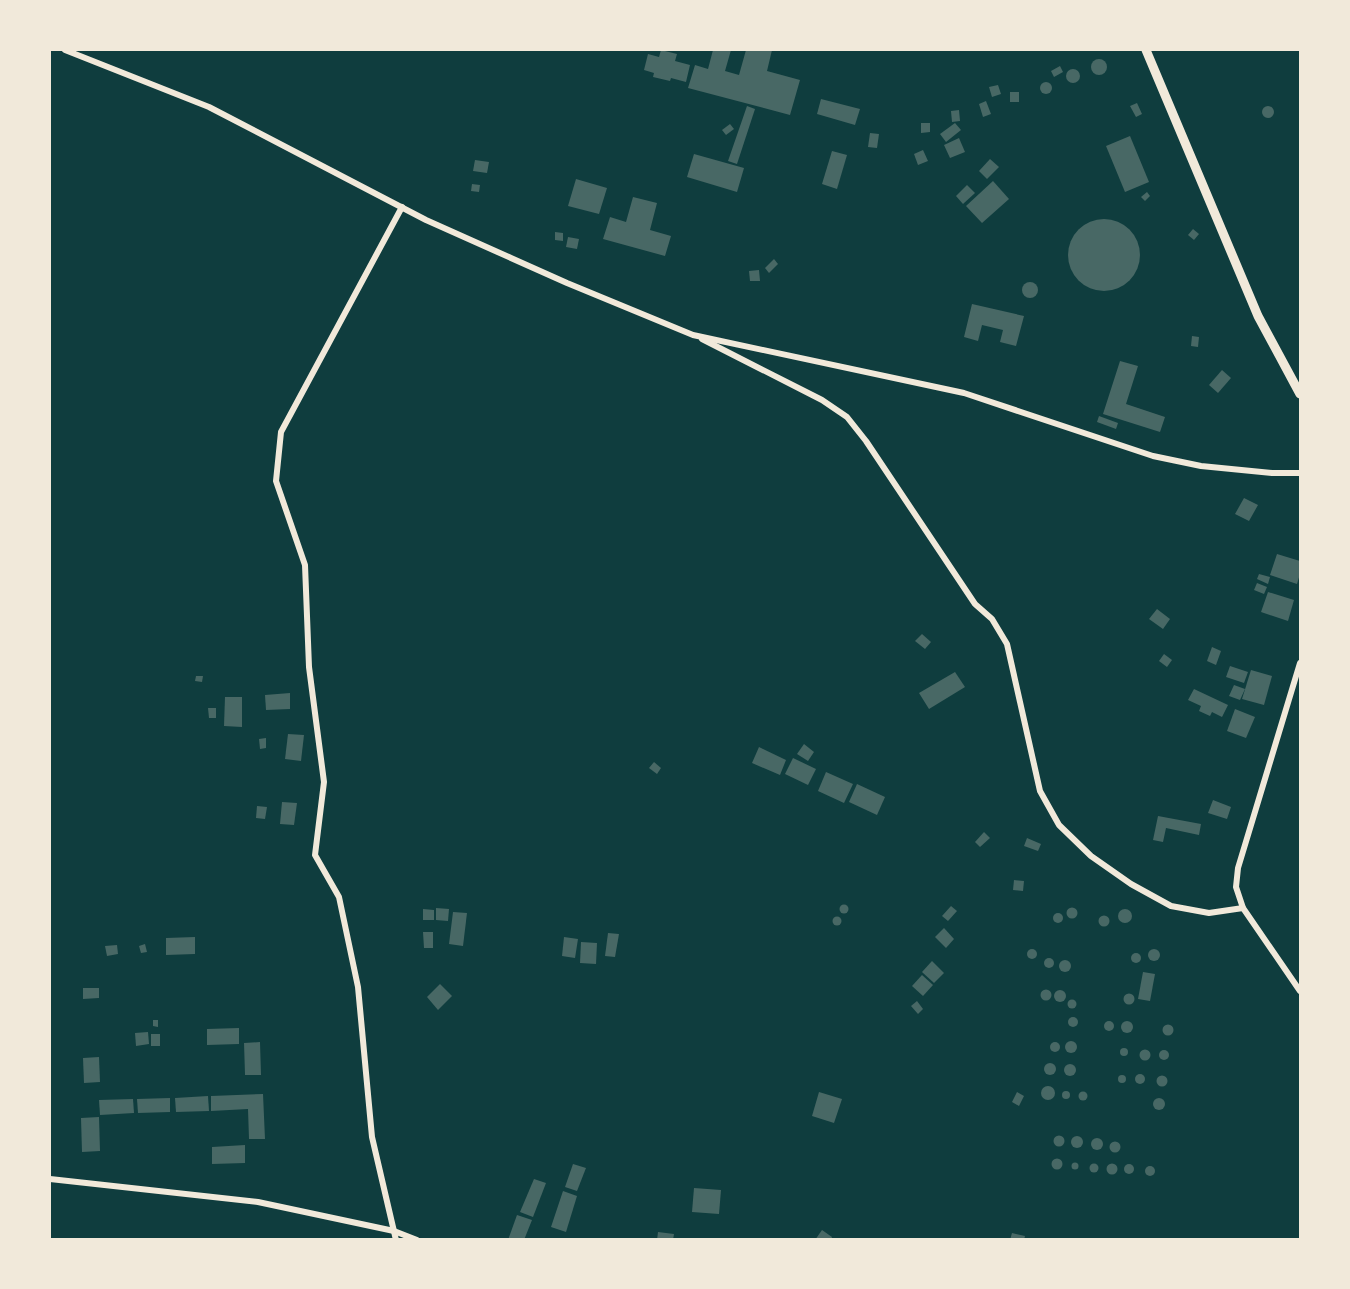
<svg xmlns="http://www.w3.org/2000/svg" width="1350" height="1289" viewBox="0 0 1350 1289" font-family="Ubuntu,sans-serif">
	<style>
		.building { fill: #486865 }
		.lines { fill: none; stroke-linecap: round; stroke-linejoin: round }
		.minor { stroke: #f1e9da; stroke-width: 6 }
		.tertiary { stroke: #f1e9da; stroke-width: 9 }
	</style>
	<rect width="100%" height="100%" fill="#0f3d3e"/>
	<g class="building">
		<path d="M661,50L677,54L675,61L690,65L686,82L671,78L670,81L653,77L654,73L644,70L648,54L659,57Z"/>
		<path d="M713,50H731L725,71L739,75L746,50H772L767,71L800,80L790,115L688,88L695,65L708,69Z"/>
		<circle cx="1099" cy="67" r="8"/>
		<path d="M1060,66L1063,72L1054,77L1051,71Z"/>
		<circle cx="1073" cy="76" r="7"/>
		<circle cx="1046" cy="88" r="6"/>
		<path d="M998,85L1001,94L992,97L989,87Z"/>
		<rect x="1010" y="92" width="9" height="10"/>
		<path d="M821,99L860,109L855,125L817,114Z"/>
		<path d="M986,101L991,114L983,117L979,104Z"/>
		<path d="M1137,103L1142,114L1136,117L1130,106Z"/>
		<path d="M747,106L755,109L737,164L728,161Z"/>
		<circle cx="1268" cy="112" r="6"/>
		<path d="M959,110L960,121L952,122L951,111Z"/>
		<path d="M921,123H930V132L921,133Z"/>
		<path d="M955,123L961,130L946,142L940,134Z"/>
		<path d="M730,124L734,129L726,135L722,130Z"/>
		<path d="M870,133L879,134L877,148L868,147Z"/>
		<path d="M1130,136L1149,182L1125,192L1106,146Z"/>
		<path d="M959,138L965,152L950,158L944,145Z"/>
		<path d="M923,150L928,161L918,165L914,154Z"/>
		<path d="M832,151L847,155L837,189L822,184Z"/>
		<path d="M694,154L744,168L737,192L687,177Z"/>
		<path d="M990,159L999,167L987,179L979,171Z"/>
		<path d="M475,160L489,162L487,173L473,171Z"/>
		<path d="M576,179L607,188L599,214L568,206Z"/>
		<path d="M993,181L1009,199L982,223L966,206Z"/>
		<path d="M472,184L480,185L479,192L471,191Z"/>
		<path d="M967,185L975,193L963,204L956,196Z"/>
		<path d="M1147,192L1150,196L1145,201L1141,197Z"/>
		<path d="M633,197L657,203L650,230L671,236L665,256L603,239L610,217L626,222Z"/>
		<circle cx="1104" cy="255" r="36"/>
		<path d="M1193,229L1199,234L1194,240L1188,235Z"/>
		<path d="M555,232L563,233V241L555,240Z"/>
		<path d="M568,237L579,239L577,249L566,247Z"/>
		<path d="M774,259L778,264L769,273L765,268Z"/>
		<path d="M759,270L760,281H750L749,271Z"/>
		<circle cx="1030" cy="290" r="8"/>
		<path d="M972,304L1024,316L1016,346L1000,342L1003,330L982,325L978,341L964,337Z"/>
		<path d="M1192,336L1199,337L1198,347L1191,346Z"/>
		<path d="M1120,361L1138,366L1126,404L1165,417L1160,432L1103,414Z"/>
		<path d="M1222,370L1231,378L1218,393L1209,385Z"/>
		<path d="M1099,416L1118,423L1116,429L1097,422Z"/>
		<path d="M1244,498L1258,505L1249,521L1235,514Z"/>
		<path d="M1277,554L1300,561V574L1297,584L1270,575Z"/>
		<path d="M1259,574L1270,577L1268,584L1257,579Z"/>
		<path d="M1257,583L1267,587L1264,594L1254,590Z"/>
		<path d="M1268,592L1294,600L1288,621L1261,612Z"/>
		<path d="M1157,609L1170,619L1163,629L1149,619Z"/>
		<path d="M922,634L931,642L925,649L915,641Z"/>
		<path d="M1212,647L1221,651L1216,665L1207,661Z"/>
		<path d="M1164,654L1172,660L1167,667L1159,661Z"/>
		<path d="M1230,666L1248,672L1244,683L1226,677Z"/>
		<path d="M1251,670L1272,676L1264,705L1242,699Z"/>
		<path d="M955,672L965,687L929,709L919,693Z"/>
		<path d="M196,676H203L202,682L195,681Z"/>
		<path d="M1234,685L1245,689L1240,700L1229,696Z"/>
		<path d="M1194,689L1228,705L1222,717L1212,712L1210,716L1199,711L1201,706L1188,700Z"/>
		<path d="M290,693V709L266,710L265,695Z"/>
		<path d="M225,697H242V727L224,726Z"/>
		<path d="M208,708H216V718H209Z"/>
		<path d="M1235,709L1255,717L1246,738L1227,731Z"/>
		<path d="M288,734L304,735L301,761L285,759Z"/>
		<path d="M266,738V748L260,749L259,739Z"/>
		<path d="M804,744L814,752L808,761L797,754Z"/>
		<path d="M759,747L786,760L780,775L752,763Z"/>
		<path d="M793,758L816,769L808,785L785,774Z"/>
		<path d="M654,762L661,768L657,774L649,768Z"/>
		<path d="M826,772L853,784L844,803L818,791Z"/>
		<path d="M857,784L885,797L877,815L849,802Z"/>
		<path d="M1213,800L1231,807L1227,819L1208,813Z"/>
		<path d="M282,802L297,803L294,825L280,824Z"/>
		<path d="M257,806L267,807L265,819L256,818Z"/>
		<path d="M1158,816L1201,824L1199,835L1166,828L1163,842L1153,840Z"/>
		<path d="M984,832L990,838L980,847L975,842Z"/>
		<path d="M1027,838L1041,844L1038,851L1024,846Z"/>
		<path d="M1014,880L1024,881L1023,891L1013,890Z"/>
		<circle cx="844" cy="909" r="4.5"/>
		<path d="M951,906L957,911L948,921L942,916Z"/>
		<circle cx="1072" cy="913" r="5.5"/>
		<path d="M436,908L449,909L448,921L436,920Z"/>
		<circle cx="1125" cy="916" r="7"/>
		<path d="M423,909L434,910V920H423Z"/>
		<path d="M453,912L467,913L463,946L449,944Z"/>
		<circle cx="1058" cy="918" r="5"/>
		<circle cx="1104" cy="921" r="5.5"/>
		<circle cx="837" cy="921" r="4.5"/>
		<path d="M944,928L954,939L946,948L935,937Z"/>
		<path d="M423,932H433V948H424Z"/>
		<path d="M608,933L619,934L615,957L605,956Z"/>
		<path d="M195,937V954L166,955V938Z"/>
		<path d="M564,937L578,939L575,958L562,956Z"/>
		<path d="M581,942L597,943L596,964L580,963Z"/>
		<path d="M145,944L147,952L141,953L139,946Z"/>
		<path d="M117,945L118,954L107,956L105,946Z"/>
		<circle cx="1032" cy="954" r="5"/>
		<circle cx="1154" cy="955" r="6"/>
		<circle cx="1136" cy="958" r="5"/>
		<circle cx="1049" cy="963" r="5"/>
		<circle cx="1065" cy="966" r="6"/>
		<path d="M932,961L944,973L934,983L922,972Z"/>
		<path d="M1143,972L1155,974L1150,1001L1138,999Z"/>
		<path d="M922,975L933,985L923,996L912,986Z"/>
		<path d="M440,984L452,996L438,1010L427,997Z"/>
		<path d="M83,988H99V998L83,999Z"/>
		<circle cx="1046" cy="995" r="5.5"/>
		<circle cx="1060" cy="996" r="6"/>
		<circle cx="1129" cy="999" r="5.5"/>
		<circle cx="1072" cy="1004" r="4.5"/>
		<path d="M917,1001L923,1009L918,1014L911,1006Z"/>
		<circle cx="1073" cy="1022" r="5"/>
		<path d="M153,1020H158V1027L153,1026Z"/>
		<circle cx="1109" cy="1026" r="5"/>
		<circle cx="1127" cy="1027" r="6"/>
		<circle cx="1168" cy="1030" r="5.5"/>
		<path d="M239,1028V1044L207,1045V1029Z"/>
		<path d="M148,1032L149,1044L136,1046L135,1033Z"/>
		<rect x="151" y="1034" width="9" height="12"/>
		<circle cx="1071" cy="1047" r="6"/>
		<circle cx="1055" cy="1047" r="5"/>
		<path d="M260,1042L261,1075H245L244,1043Z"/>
		<circle cx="1124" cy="1052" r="4"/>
		<circle cx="1145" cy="1055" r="5.5"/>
		<circle cx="1164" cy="1055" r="5"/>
		<path d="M99,1057L100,1082L84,1083L83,1058Z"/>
		<circle cx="1050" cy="1069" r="6"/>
		<circle cx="1070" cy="1070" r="6"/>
		<circle cx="1140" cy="1079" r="5"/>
		<circle cx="1122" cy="1079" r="4"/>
		<circle cx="1162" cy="1081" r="5.5"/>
		<circle cx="1048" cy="1093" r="7"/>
		<circle cx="1066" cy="1095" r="4"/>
		<circle cx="1083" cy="1096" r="4.5"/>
		<path d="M819,1092L842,1099L834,1123L812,1116Z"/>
		<path d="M1017,1092L1024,1096L1019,1106L1012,1102Z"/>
		<path d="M263,1094L265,1139H249L248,1109L211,1111V1096Z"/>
		<path d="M208,1096L209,1111L176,1112L175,1098Z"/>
		<circle cx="1159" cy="1104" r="6"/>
		<path d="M170,1098V1112L138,1113L137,1099Z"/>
		<path d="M133,1099L134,1113L100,1115L99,1100Z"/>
		<path d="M99,1117L100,1151L82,1152L81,1118Z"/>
		<circle cx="1059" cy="1141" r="5.5"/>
		<circle cx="1077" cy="1142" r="6"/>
		<circle cx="1097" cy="1144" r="6"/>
		<circle cx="1115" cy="1147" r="5.5"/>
		<path d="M245,1145V1163L212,1164V1147Z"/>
		<circle cx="1057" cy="1164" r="5.5"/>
		<circle cx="1075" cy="1166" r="3.5"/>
		<circle cx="1094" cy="1168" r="4.5"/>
		<circle cx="1112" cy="1169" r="5.5"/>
		<path d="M573,1164L586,1168L577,1191L565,1187Z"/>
		<circle cx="1129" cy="1169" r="5"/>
		<circle cx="1150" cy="1171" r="5"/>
		<path d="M534,1179L546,1183L533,1217L520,1212Z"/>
		<path d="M694,1188L721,1190L719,1214L692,1212Z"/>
		<path d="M563,1191L577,1196L566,1232L551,1227Z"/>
		<path d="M517,1215L532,1220L524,1240H508Z"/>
		<path d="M822,1230L832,1237L831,1240H815Z"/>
		<path d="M658,1232L674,1234L673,1240H657Z"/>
		<path d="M1012,1233L1025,1236L1024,1240H1010Z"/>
	</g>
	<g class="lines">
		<g class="minor">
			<path d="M65,50L209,107L426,220L567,283L693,335L964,393L1153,456L1201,466L1272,473H1300"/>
			<path d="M702,339L822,400L847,417L866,441L975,604L992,619L1007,644L1040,791L1059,825L1091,856L1131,884L1171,906L1209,913L1243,908"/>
			<path d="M1300,663L1238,868L1236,887L1243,908L1300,991"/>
			<path d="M50,1179L258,1202L394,1231L417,1240"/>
			<path d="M396,1240L372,1137L358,987L339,897L315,855L324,782L309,667L305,565L276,481L281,432L402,207"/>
		</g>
		<path class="tertiary" d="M1146,50L1258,316L1300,394"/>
	</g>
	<rect width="1350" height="1289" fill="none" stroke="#f1e9da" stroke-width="102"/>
</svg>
